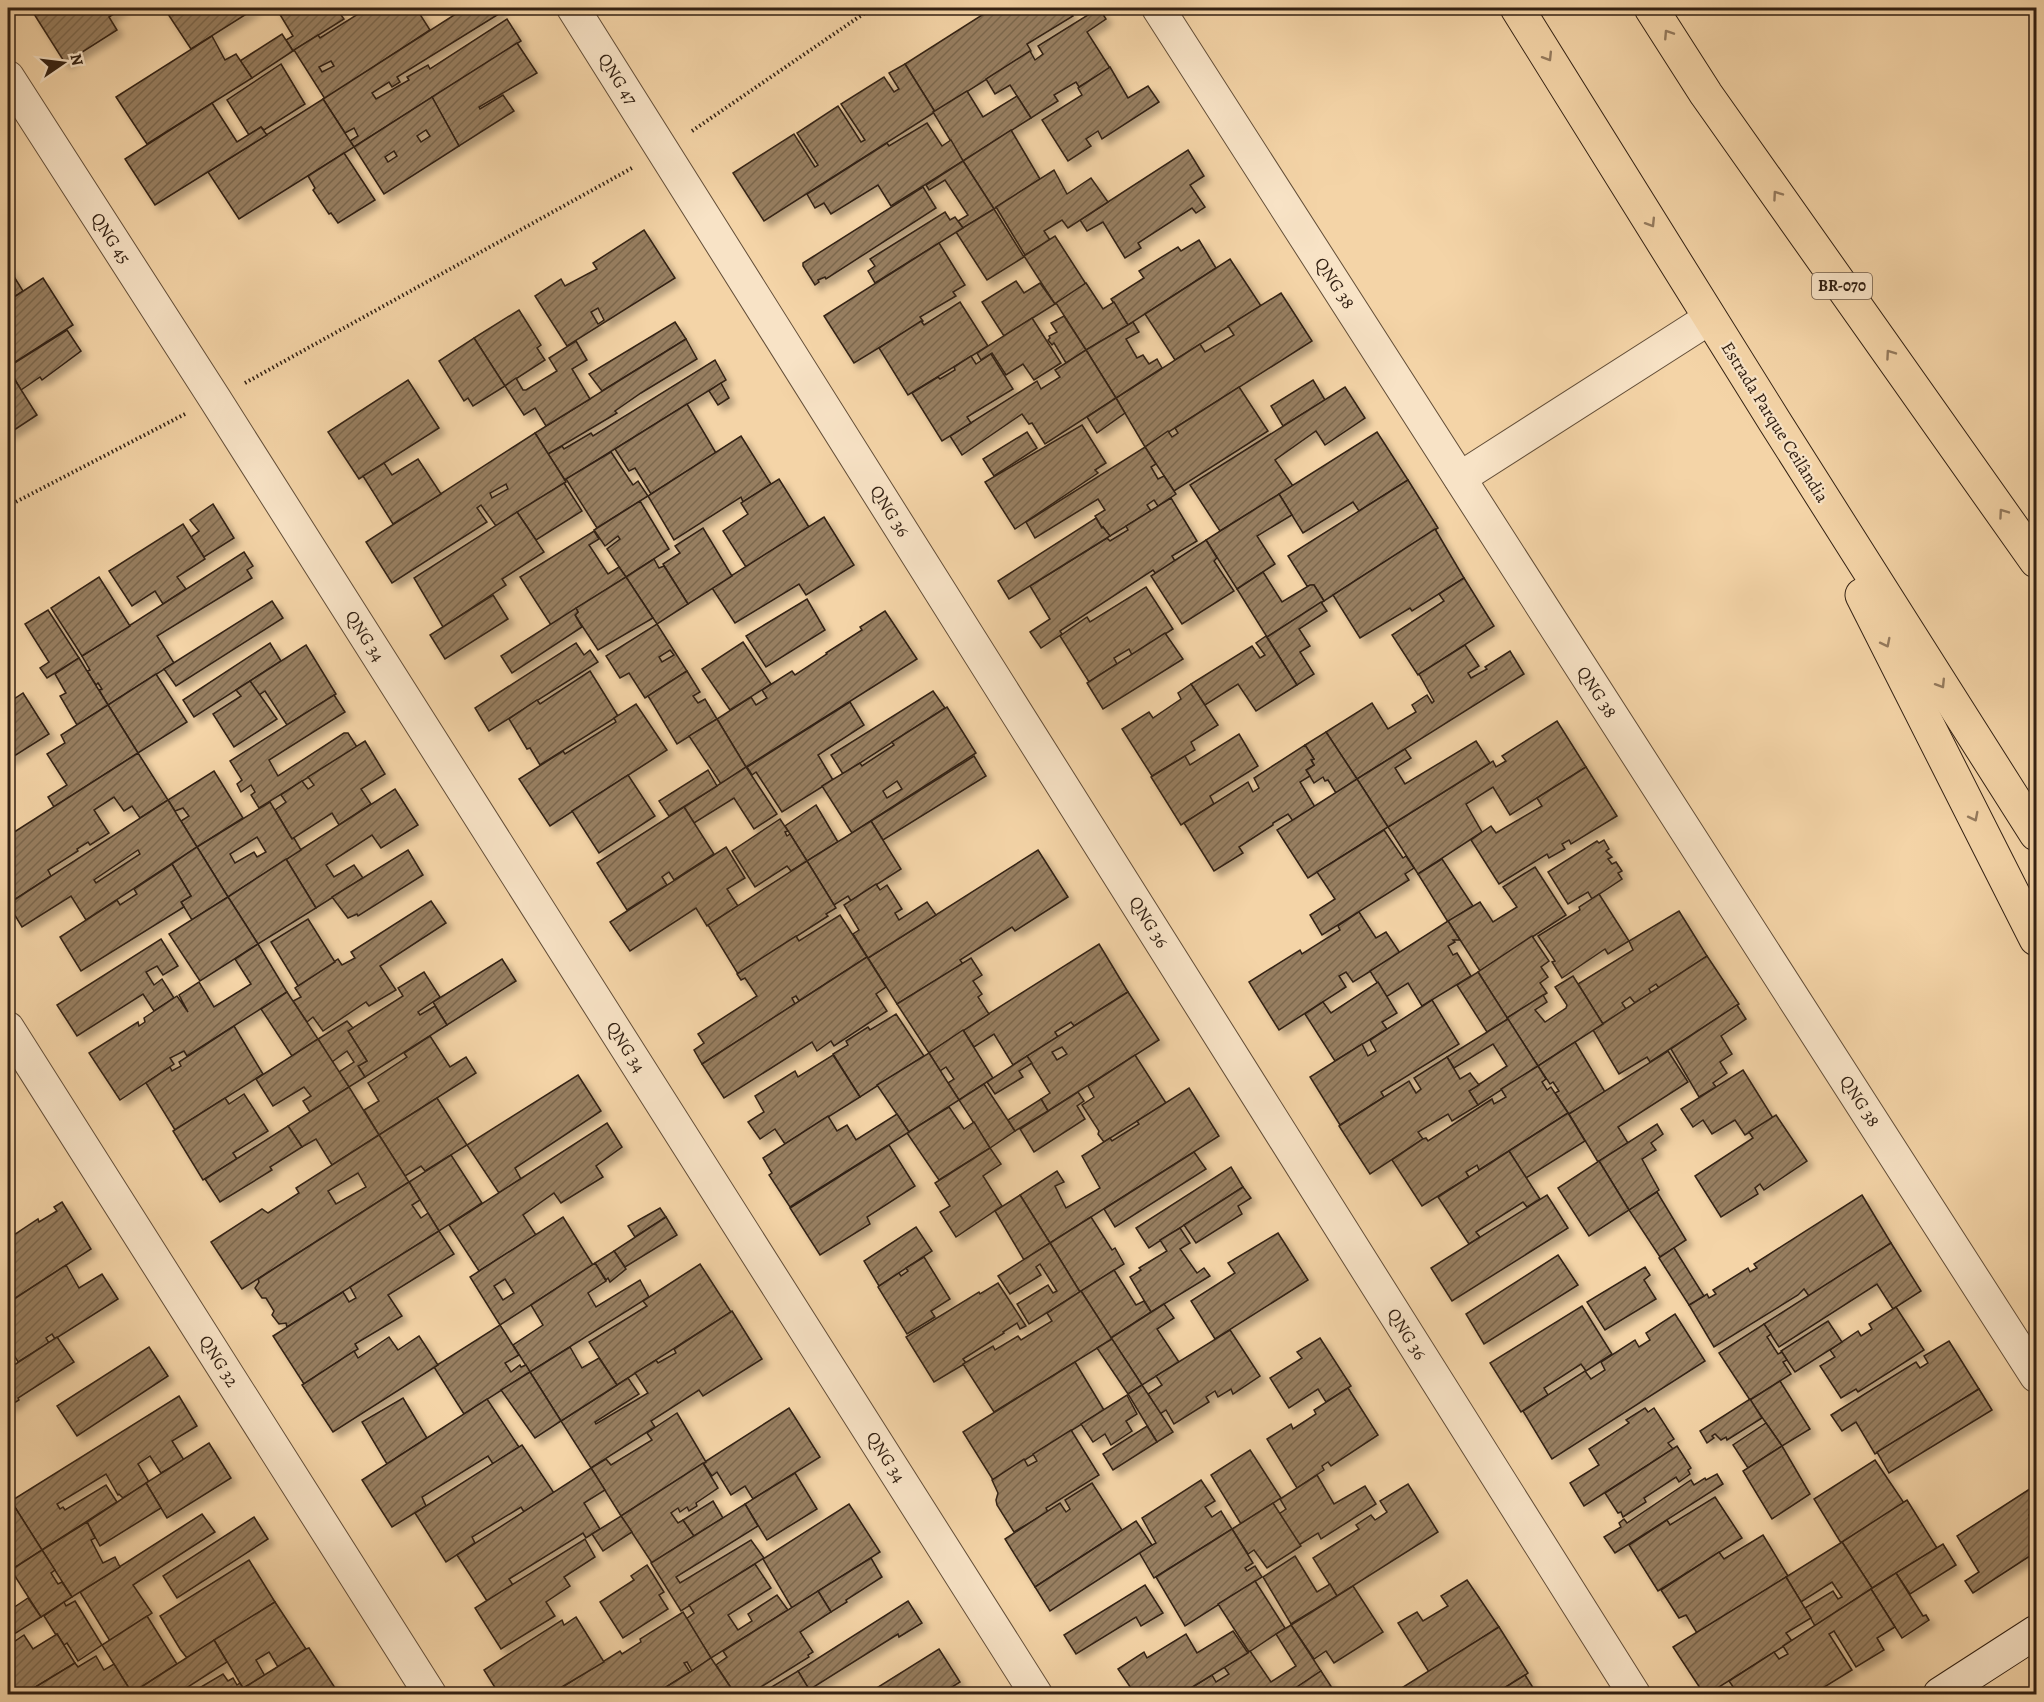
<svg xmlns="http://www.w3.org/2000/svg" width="2044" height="1702" viewBox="0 0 2044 1702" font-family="Alegreya,serif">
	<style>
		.building { fill: url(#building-hatch); stroke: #332113; stroke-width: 1.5; fill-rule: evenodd; filter: url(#shadow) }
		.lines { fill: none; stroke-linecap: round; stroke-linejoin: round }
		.minor-casing { stroke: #634e38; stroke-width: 34 }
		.secondary-casing { stroke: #332113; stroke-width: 35 }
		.motorway-casing { stroke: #332113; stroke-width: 35 }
		.path { stroke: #332113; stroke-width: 4; stroke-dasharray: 1.5 3; stroke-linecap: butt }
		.minor { stroke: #f8e3c6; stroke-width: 32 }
		.secondary { stroke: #f8e3c6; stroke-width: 33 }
		.motorway { stroke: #f4d4a7; stroke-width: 33 }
		.oneway { stroke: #947a5d }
		.labels { text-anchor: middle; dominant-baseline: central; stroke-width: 4.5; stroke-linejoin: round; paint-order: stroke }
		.shield { fill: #f8e3c6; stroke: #6e5b49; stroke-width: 1.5 }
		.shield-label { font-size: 16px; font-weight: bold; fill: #332113 }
		.street-label { font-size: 18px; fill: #332113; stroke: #f8e3c6 }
	</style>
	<defs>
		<pattern id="building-hatch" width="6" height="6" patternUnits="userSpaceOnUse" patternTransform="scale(1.5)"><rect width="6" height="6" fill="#977e60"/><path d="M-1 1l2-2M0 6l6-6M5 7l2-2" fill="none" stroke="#7c674e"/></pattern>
		<filter id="shadow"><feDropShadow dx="5.5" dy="5.5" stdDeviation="3" flood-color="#0004"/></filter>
	</defs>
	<rect width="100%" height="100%" fill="#f4d4a7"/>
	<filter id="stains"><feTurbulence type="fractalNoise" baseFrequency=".00333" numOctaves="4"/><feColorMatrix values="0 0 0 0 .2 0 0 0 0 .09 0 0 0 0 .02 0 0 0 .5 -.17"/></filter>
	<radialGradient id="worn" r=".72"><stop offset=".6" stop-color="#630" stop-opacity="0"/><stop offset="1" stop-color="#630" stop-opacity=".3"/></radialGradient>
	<g class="building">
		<path d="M45,8H123L109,17L117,30L65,63L34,14Z"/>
		<path d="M164,8H256L191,49Z"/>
		<path d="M276,8H336L344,19L293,51L286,40L293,36Z"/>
		<path d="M362,8H416L430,30L325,99L294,50L318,35L320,38L363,11ZM331,61L334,66L322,72L319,67Z"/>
		<path d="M465,8H499L502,12L397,77L400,82L392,87L389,82L372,93L376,99L409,80L407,77L428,65L430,69L507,19L521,41L354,147L350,141L358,136L354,128L345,133L323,99Z"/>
		<path d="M993,8H1068L1073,16L1027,44L1031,51L935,112L905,64Z"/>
		<path d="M1099,8L1106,19L1087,32L1110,68L1079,87L1076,82L1054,95L1058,101L1031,118L1010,85L995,94L986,79L1030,51L1035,60L1043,54L1038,46Z"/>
		<path d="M282,34L293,51L252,78L240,61Z"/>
		<path d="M212,36L225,60L236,54L252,78L147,144L116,97Z"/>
		<path d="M517,43L537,73L479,107L480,109L503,95L514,111L459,146L432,97Z"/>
		<path d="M281,64L305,104L264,130L261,127L249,135L227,100Z"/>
		<path d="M905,64L935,112L764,221L733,173L794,134L815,167L818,165L797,133L838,106L861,142L865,140L841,104L884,77L894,92L899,89L889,73Z"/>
		<path d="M1110,67L1128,98L1148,86L1159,102L1102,139L1098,131L1086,139L1091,146L1068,161L1042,120L1082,95L1078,88Z"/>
		<path d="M967,91L983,117L1017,96L1031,118L963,161L933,112Z"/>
		<path d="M432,97L459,146L384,194L354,147ZM426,130L430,136L421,142L417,136ZM394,151L397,156L388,162L385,157Z"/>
		<path d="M323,99L354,147L239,219L208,172Z"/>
		<path d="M212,103L237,142L261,127L267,135L155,205L125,159Z"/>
		<path d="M927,123L942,146L951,140L963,161L891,206L878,185L831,214L824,203L815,208L807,194L887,143L889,146Z"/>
		<path d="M1011,130L1040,179L994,209L963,161Z"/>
		<path d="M1188,150L1204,176L1190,185L1205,207L1196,213L1192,208L1138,243L1141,248L1125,258L1103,222L1087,231L1080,220Z"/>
		<path d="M344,153L375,200L338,223L331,213L329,214L313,190L315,188L308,176Z"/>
		<path d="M963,161L994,209L963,228L958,221L968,215L945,180L929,190L926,185Z"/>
		<path d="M1054,170L1067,194L1091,178L1108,202L1068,228L1062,220L1044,231L1050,240L1025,255L996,207Z"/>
		<path d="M923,187L936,208L826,279L825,277L818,280L819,282L815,285L803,266V263Z"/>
		<path d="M994,209L1024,257L987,280L956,232Z"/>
		<path d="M945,212L950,220L955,217L963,228L875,283L868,271L875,266L870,259Z"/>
		<path d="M644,230L675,278L567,346L535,296L561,279L565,286L597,269L593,263ZM598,308L604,320L598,324L591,312Z"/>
		<path d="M1055,236L1086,284L1055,304L1024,256Z"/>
		<path d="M1199,240L1216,268L1128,325L1111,299L1144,278L1139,271L1178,247L1181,251Z"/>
		<path d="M939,243L965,285L953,292L956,296L920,317L923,321L854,363L824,316Z"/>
		<path d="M1230,259L1261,306L1175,360L1145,314Z"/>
		<path d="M8,267L23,291L8,301Z"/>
		<path d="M43,278L73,325L9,366L8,301Z"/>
		<path d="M1016,281L1024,293L1040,283L1055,304L1004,336L982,302Z"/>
		<path d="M1086,283L1103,309L1114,302L1128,325L1086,350L1056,303Z"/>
		<path d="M1281,293L1312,341L1145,447L1116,398L1200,344L1205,352L1234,335L1228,326Z"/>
		<path d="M960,302L988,346L908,395L879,348L921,321L924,325Z"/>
		<path d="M519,310L541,345L537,348L545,360L505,386L474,338Z"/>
		<path d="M1064,316L1086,350L1066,363L1054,343L1052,345L1048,340L1050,338L1049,336L1057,332L1051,323Z"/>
		<path d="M1032,318L1061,363L1034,380L1023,364L1006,375L992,353L981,360L977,353Z"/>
		<path d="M675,322L686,339L602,391L589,374Z"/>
		<path d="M1133,322L1139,332L1126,339L1137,358L1143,355L1149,364L1157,359L1162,368L1116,398L1086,350Z"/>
		<path d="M67,330L81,351L42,380L40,377L21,390L8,367Z"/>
		<path d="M474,338L505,386L473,406L468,398L464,401L439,361Z"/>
		<path d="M686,339L697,359L641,393L615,411L617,413L548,454L535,433Z"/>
		<path d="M576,341L587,360L572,369L590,399L546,426L535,408L524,415L505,386L516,378L523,390H526L557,371L549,358Z"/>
		<path d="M1086,350L1116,398L1045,444L1032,423L1029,424L1022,414L962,455L950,436L1037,381L1041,389L1060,377L1055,370Z"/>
		<path d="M991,354L1013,389L967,417L971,423L942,441L912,393L938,377L940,379L955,370L954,367L971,356L976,364Z"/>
		<path d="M715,360L726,380L565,480L548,454L562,446L564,449L591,433L593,436Z"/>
		<path d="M8,369L37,415L8,434Z"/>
		<path d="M408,380L439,428L359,479L328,432Z"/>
		<path d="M1313,380L1325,400L1283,426L1271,406Z"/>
		<path d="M721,383L729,398L718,405L709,391Z"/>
		<path d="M1239,387L1268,431L1174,491L1145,447L1168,431L1172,437L1178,433L1175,428Z"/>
		<path d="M1345,387L1365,418L1325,445L1316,431L1275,460L1293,486L1220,531L1190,485Z"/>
		<path d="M1116,398L1125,413L1097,433L1087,417Z"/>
		<path d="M687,404L716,453L651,494L635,468L629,471L615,449Z"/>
		<path d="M1082,425L1106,463L1095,470L1098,473L1015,529L985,482Z"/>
		<path d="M1027,432L1037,448L994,476L983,459Z"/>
		<path d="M1377,432L1408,480L1359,511L1353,502L1303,533L1279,494Z"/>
		<path d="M535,433L566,482L496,526L481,505L477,508L487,522L392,583L366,542ZM506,484L508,489L492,498L490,493Z"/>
		<path d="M741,436L771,484L743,502L741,497L674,540L648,496Z"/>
		<path d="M1145,447L1156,464L1151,467L1158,479L1164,476L1176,494L1158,506L1154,500L1147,505L1151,511L1110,536L1103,527L1102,528L1095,516L1105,510L1098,499L1035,538L1026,522Z"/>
		<path d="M611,452L633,485L638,481L648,496L597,528L566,479Z"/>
		<path d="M418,459L441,494L393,524L363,476L384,463L392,475Z"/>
		<path d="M779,479L809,527L746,567L723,531L748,514L741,503Z"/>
		<path d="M1408,480L1438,528L1324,601L1314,585L1307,586L1288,556Z"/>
		<path d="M564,483L582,511L536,540L517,512Z"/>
		<path d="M1279,494L1292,515L1257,536L1275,564L1237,589L1206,540Z"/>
		<path d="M1171,498L1197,541L1172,556L1175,561L1156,574L1153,570L1060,631L1062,634L1041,648L1030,632L1050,619L1030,586L1107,538L1110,541L1128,530L1126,526Z"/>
		<path d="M640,501L669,549L626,577L607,549L620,539L618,536L605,546L594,530Z"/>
		<path d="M213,504L234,538L204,557L191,537L199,531L190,520Z"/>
		<path d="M517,512L544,552L502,579L506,585L443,627L414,578Z"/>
		<path d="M824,517L854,565L806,595L799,584L735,623L712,588Z"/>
		<path d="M1096,518L1102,528L1103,527L1110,536L1009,599L998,581Z"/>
		<path d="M183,524L205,559L177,577L186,589L163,604L155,591L132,606L109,571Z"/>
		<path d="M703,528L732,576L688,604L663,564L680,553L675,546Z"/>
		<path d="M1435,529L1464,578L1412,611L1410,608L1360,638L1333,595Z"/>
		<path d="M594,531L599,539L589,545L608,574L619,567L626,577L551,625L520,577Z"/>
		<path d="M1206,540L1217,558L1214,561L1234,591L1182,624L1151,576Z"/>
		<path d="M244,552L253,566L247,570L252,578L157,636L174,663L108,705L99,690L102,689L98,683L96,685L87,671L90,670L82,656Z"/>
		<path d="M654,559L659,568L664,566L688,604L657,624L626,577Z"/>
		<path d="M1263,572L1282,602L1310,585H1314L1324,601L1267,637L1237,589Z"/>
		<path d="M99,577L130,626L82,656L51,608Z"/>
		<path d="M626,577L653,618L598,650L575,615L578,612L576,608Z"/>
		<path d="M1464,578L1494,626L1418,675L1392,635L1444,601L1439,594Z"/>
		<path d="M1146,587L1173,629L1132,655L1129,649L1114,658L1117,664L1089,682L1060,636L1087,617L1090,622Z"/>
		<path d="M493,595L508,619L445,659L430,635Z"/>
		<path d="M807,599L825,630L766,667L746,636Z"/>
		<path d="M272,601L283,618L176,686L164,669Z"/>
		<path d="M1321,602L1327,611L1299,629L1310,646L1300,652L1314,674L1297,685L1267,637Z"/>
		<path d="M576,608L578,612L575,615L582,627L512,673L501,656Z"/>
		<path d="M48,610L79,658L47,678L40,668L49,662L25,624Z"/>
		<path d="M885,611L917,659L746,767L717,719L751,697L756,705L767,698L762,690L792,671L795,675L827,654L826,653L862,630L860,627Z"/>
		<path d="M657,624L687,671L645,698L629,673L620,678L606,656ZM670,650L674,655L662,662L659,657Z"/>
		<path d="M1165,633L1183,659L1103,709L1087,683Z"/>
		<path d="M1266,636L1297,685L1256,711L1238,684L1205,705L1191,684L1252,646L1260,658L1265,655L1256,643Z"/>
		<path d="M743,642L771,684L730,710L702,669Z"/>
		<path d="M270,643L281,661L194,717L183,700Z"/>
		<path d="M576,643L584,655L590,650L598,662L489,731L475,708Z"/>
		<path d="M306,645L336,694L287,725L265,691L259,695L250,681Z"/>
		<path d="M1465,645L1479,666L1468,673L1471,678L1487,669L1485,667L1510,651L1524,674L1357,779L1326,732L1372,703L1388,729L1416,712L1412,705L1427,695L1432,703L1434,701L1419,674Z"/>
		<path d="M79,658L108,705L77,725L60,696L66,693L55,674Z"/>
		<path d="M590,671L618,716L540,765L530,748L527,749L509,719L537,700L540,704Z"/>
		<path d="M687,671L700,692L693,696L698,703L705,699L717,719L677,744L648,696Z"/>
		<path d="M156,674L187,722L138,753L108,705Z"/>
		<path d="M250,681L277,719L234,747L213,714L241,696L236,690Z"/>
		<path d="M1191,684L1218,725L1191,742L1195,750L1152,776L1122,729L1149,712L1153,718L1181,699L1178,693Z"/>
		<path d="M933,691L945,708L843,774L831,755Z"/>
		<path d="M23,693L49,734L8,760V703Z"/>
		<path d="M334,695L345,712L269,760L278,776L344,733H348L357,747L259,808L251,795L255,792L251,785L241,792L237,784L242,780L230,761Z"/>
		<path d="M850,702L864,725L818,755L833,780L782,812L756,772L752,775L747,767Z"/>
		<path d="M636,704L667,750L550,826L519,779L563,751L565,754L616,722L614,718Z"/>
		<path d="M108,705L138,753L54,807L48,797L67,785L47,754L65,743L61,735Z"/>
		<path d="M947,707L976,753L852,833L822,786L860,763L862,766L894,745L892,742ZM897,781L902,789L887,798L883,791Z"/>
		<path d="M717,719L746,767L721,784L689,736Z"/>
		<path d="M1557,721L1586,767L1510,815L1493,787L1466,804L1482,832L1418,874L1388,827L1493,761L1496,767L1506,761L1502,756Z"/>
		<path d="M1326,732L1357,779L1336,793L1328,780L1325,781L1323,777L1314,783L1306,770L1314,765L1311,760L1314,759L1305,745Z"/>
		<path d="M1239,734L1258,766L1210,796L1214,804L1181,825L1151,777L1185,756L1190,765Z"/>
		<path d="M365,741L385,774L361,789L371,804L339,825L332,813L292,839L275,810L286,802L281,795L302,781L308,789L314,785L308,777Z"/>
		<path d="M1476,741L1490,763L1388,827L1357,779L1405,749L1411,758L1395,768L1405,784Z"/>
		<path d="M1305,745L1314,759L1311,760L1314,765L1306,770L1310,776L1300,782L1315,807L1293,821L1288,814L1273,823V825L1239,847L1243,853L1214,871L1184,823L1248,782L1253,792L1259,788L1254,778Z"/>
		<path d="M138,753L168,800L140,818L132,806L124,811L114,797L94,810L109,833L90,845L88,842L77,849L78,851L48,870L51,876L8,904V836Z"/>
		<path d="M974,756L986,776L883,840L871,821Z"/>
		<path d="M746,767L777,814L754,829L734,798L694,823L684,807Z"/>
		<path d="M1586,767L1617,816L1571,844L1569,840L1562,844L1565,849L1549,858L1547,854L1499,884L1471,840L1491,826L1496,833L1542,806L1537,798Z"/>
		<path d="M708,770L717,786L669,816L659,801Z"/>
		<path d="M214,771L243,818L197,847L181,821L189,816L183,808L175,811L168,800Z"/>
		<path d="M628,775L655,816L599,853L572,811Z"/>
		<path d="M1357,779L1388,827L1308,878L1277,830Z"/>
		<path d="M395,789L418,825L381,848L372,835L326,865L334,877L354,865L363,878L316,908L286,859Z"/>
		<path d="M168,800L197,847L86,920L71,896L22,927L8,904ZM138,850L140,854L96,883L94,880Z"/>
		<path d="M270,802L292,839L294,838L301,850L228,897L197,847ZM257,837L266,852L257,857L254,852L235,863L230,854Z"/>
		<path d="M816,805L838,842L807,861L785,826Z"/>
		<path d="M684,807L714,854L674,880L669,872L662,877L667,885L627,910L597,863Z"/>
		<path d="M780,819L788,831L785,832L787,836L790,834L807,861L791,871L787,866L755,887L732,851Z"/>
		<path d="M871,821L901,869L851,901L848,896L834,905L807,861Z"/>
		<path d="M1384,830L1403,858L1406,856L1414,868L1405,874L1409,880L1322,935L1310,915L1335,899L1317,872Z"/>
		<path d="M1604,840L1609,849L1606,851L1612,857L1608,859L1612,864L1616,862L1622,871L1618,873L1622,879L1592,899L1588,892L1568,904L1548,872L1597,841L1599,843Z"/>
		<path d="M197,847L228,897L192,920L181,902L191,896L172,864Z"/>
		<path d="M726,847L745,878L727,889L738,906L707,926L696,908L630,951L610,922Z"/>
		<path d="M408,850L423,875L358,916L357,914L348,918L332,897Z"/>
		<path d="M1038,850L1068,897L1015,931L1012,927L960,960L963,964L897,1004L868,958Z"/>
		<path d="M286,859L316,908L258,944L228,897Z"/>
		<path d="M1442,859L1473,906L1448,922L1418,874Z"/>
		<path d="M807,861L836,908L826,914L828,916L738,974L708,925Z"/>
		<path d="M172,864L191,896L181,902L184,907L81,971L60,937L117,900L120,905L137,894L134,889Z"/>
		<path d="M1535,867L1566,915L1480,971L1448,921L1480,902L1493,922L1517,907L1503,887Z"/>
		<path d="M876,884L880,890L887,885L902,909L895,913L899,920L927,902L936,915L868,958L853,934L859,930L844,905Z"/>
		<path d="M1599,894L1629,941L1608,954L1605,949L1562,978L1552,962L1555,961L1538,936L1580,910L1579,907Z"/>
		<path d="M228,897L258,944L200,981L169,934Z"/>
		<path d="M431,901L446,923L380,966L396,990L369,1006L366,1002L323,1031L313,1017L307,1022L293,1001L301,997L295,988L338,959L342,965L355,958L351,952Z"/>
		<path d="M1679,911L1707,956L1659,988L1656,984L1649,989L1651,993L1635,1003L1630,997L1622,1003L1626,1009L1603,1024L1578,984L1633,950L1629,941Z"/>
		<path d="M1359,912L1376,938L1386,932L1400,953L1353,982L1346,972L1339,976L1346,987L1279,1030L1249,982L1300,950L1302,954L1340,930L1338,926Z"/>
		<path d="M840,915L867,957L799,1001L796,996L792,998L795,1004L702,1064L694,1050L704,1043L698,1034L757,996L745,978L741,980L737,974L796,936L799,941Z"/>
		<path d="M308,919L335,962L298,986L271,942Z"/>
		<path d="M1448,921L1460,940H1453L1455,942L1448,946L1453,955L1457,953L1471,976L1422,1006L1408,983L1386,997L1370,971Z"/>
		<path d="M1532,936L1549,961L1541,967L1548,977L1540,983L1547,993L1507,1018L1478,972Z"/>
		<path d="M161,939L178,966L163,975L157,966L146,972L154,985L162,979L174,998L154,1011L143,994L77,1036L57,1005Z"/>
		<path d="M258,944L287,992L187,1056L184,1051L170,1058L174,1064L120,1100L89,1053L138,1022L139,1026L145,1022L144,1018L177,996L188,1012L179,995L199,982L214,1007L251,984L235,959Z"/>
		<path d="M1099,944L1128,992L1126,993L1074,1026L1071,1022L1055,1032L1058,1037L1013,1065L994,1034L974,1047L963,1030Z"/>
		<path d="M1707,956L1739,1004L1650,1062L1647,1057L1619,1074L1593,1030Z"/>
		<path d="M867,957L886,987L876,994L887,1011L834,1046L831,1041L817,1051L812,1042L724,1098L702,1064Z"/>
		<path d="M971,958L982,975L973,981L982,994L978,997L989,1014L929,1053L897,1004Z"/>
		<path d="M502,959L516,981L447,1025L433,1002Z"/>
		<path d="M424,972L440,997L418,1012L420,1015L435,1006L447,1025L365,1077L358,1066L367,1061L348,1031L403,996L398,988Z"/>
		<path d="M1478,972L1508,1019L1487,1032L1457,985Z"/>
		<path d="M1573,976L1603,1024L1538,1066L1507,1018L1543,995L1547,1002L1535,1010L1545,1022L1566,1008L1567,1005L1555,987Z"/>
		<path d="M1378,982L1397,1013L1382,1022L1387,1029L1335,1061L1305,1014L1323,1002L1331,1013Z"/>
		<path d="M287,992L318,1039L292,1056L261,1009Z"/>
		<path d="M1128,992L1159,1040L1048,1111L1041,1099L1050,1093L1027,1056ZM1062,1047L1067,1054L1057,1060L1052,1052Z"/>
		<path d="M1432,1000L1459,1044L1381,1092L1384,1097L1340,1125L1310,1077L1362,1044L1368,1056L1376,1051L1370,1040Z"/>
		<path d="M1737,1005L1746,1019L1721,1036L1732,1054L1720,1062L1727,1073L1713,1083L1716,1087L1699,1097L1671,1049Z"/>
		<path d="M896,1014L924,1056L860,1097L833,1054L848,1045L846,1041L868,1027L870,1030Z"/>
		<path d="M1508,1019L1538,1066L1478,1105L1469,1091L1507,1066L1493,1044L1454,1068L1447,1057Z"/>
		<path d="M347,1021L353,1028L348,1031L367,1061L358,1066L365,1077L349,1087L339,1072L354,1062L347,1051L332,1062L318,1039Z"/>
		<path d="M234,1026L263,1074L175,1130L146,1083L170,1067L172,1071L181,1066L179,1062Z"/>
		<path d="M963,1030L993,1078L959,1100L948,1083L954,1079L946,1067L940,1071L929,1053Z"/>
		<path d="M430,1036L450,1067L466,1057L476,1073L379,1135L364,1110L379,1101L368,1083L407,1057L404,1053Z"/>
		<path d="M318,1039L349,1087L310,1112L303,1101L311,1096L304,1087L273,1106L256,1079Z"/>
		<path d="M1575,1042L1605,1092L1569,1114L1555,1093L1559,1091L1553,1082L1550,1084L1538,1066Z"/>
		<path d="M1668,1051L1688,1082L1618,1127L1628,1143L1598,1162L1569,1114Z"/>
		<path d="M929,1053L959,1100L909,1132L877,1085Z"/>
		<path d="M833,1055L860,1097L785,1144L775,1129L760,1139L748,1122L764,1112L755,1096L795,1071L798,1077Z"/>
		<path d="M1135,1055L1166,1103L1104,1142L1098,1134L1099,1131L1082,1105L1094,1097L1088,1086Z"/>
		<path d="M1027,1056L1032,1063L1019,1071L1023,1077L995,1094L987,1082Z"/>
		<path d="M1447,1057L1460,1079L1470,1073L1479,1085L1469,1091L1478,1105L1452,1121L1448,1114L1418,1132L1423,1139L1370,1174L1339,1126L1409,1081L1416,1093L1421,1089L1414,1078Z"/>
		<path d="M1538,1066L1546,1079L1542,1082L1547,1090L1551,1087L1568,1113L1479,1170L1477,1165L1466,1172L1469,1177L1422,1206L1392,1160L1423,1139L1426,1138L1428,1141L1492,1099L1494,1104L1506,1097L1501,1089Z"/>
		<path d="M1743,1070L1773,1118L1745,1135L1735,1120L1712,1134L1703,1120L1693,1127L1681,1109Z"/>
		<path d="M578,1075L601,1111L515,1168L521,1179L499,1193L467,1145Z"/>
		<path d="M984,1084L1015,1131L990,1148L959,1100Z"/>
		<path d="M349,1087L379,1135L332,1165L316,1139L302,1147L288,1126Z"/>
		<path d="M1189,1088L1219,1136L1050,1243L1020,1195L1057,1171L1064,1182L1055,1186L1066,1208L1100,1188L1082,1156L1110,1138L1112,1141L1139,1124L1137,1121Z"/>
		<path d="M1078,1092L1084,1101L1077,1106L1085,1119L1034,1152L1020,1129Z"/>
		<path d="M244,1094L268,1131L233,1153L237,1159L203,1180L173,1131L225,1098L229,1104Z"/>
		<path d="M437,1098L467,1145L425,1171L421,1166L405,1176L379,1135Z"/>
		<path d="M1041,1099L1048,1111L1015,1131L1008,1120Z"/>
		<path d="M949,1107L964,1129L974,1122L990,1148L939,1180L907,1133Z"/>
		<path d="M1568,1113L1585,1141L1526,1178L1509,1151Z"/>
		<path d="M897,1114L909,1132L790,1207L769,1175L772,1173L763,1158L828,1116L837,1131L847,1125L856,1140Z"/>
		<path d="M1776,1115L1807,1161L1764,1190L1760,1184L1755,1188L1758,1194L1721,1217L1695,1176L1753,1138L1749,1132Z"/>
		<path d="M607,1123L622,1147L596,1166L603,1177L561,1203L554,1193L523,1215L536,1235L479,1271L449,1225Z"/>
		<path d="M1657,1124L1663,1134L1651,1143L1656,1150L1642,1159L1659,1190L1629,1210L1599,1161Z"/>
		<path d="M288,1126L302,1147L270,1167L272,1170L220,1202L205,1179Z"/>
		<path d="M379,1135L409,1182L242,1289L211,1242L262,1209L268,1213L299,1193L296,1188ZM358,1173L366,1187L336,1204L328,1191Z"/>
		<path d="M889,1145L915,1186L867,1217L870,1224L820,1255L790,1208Z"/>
		<path d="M990,1148L1001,1164L983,1176L1002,1206L956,1237L940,1212L950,1206L935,1183Z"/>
		<path d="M1509,1151L1540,1199L1527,1207L1523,1202L1476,1232L1480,1237L1469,1244L1438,1197Z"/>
		<path d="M1194,1152L1206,1169L1115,1227L1104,1209Z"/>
		<path d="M451,1155L482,1203L439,1231L409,1182Z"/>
		<path d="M1599,1161L1629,1210L1589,1236L1558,1188Z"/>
		<path d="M1231,1167L1243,1187L1149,1248L1136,1228Z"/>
		<path d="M409,1182L420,1200L412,1205L421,1218L428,1213L439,1231L287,1327L286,1323L279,1324L272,1315L274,1311L266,1298H262L255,1288L259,1282L258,1279Z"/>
		<path d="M1243,1187L1251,1198L1238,1206L1242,1214L1196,1243L1184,1225Z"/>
		<path d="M1657,1192L1686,1240L1660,1257L1629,1210Z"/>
		<path d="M1020,1195L1050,1243L1024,1260L995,1211Z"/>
		<path d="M1547,1195L1568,1228L1452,1301L1431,1268Z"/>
		<path d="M1862,1195L1891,1243L1809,1296L1804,1289L1798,1295L1714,1347L1689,1305L1707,1294L1709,1298L1716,1294L1713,1290L1748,1268L1750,1272L1757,1268L1754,1264Z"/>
		<path d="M62,1202L91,1249L8,1303V1239L38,1219L39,1222L57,1211L54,1207Z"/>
		<path d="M660,1208L666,1217L635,1237L628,1226Z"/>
		<path d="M563,1217L593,1265L500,1325L470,1277ZM505,1279L514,1293L503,1300L494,1286Z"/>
		<path d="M666,1217L677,1235L625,1267L614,1251Z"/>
		<path d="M1091,1217L1112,1250L1115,1248L1124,1264L1080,1292L1050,1243Z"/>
		<path d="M916,1227L932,1251L879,1286L864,1261Z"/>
		<path d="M1180,1228L1190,1243L1180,1249L1197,1273L1204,1268L1210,1276L1151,1312L1130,1277L1141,1270L1139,1268L1167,1251L1160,1240Z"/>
		<path d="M439,1231L454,1254L388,1295L402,1316L355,1344L358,1349L304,1384L273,1336L343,1292L349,1302L356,1298L350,1287Z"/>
		<path d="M1278,1233L1308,1280L1215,1339L1191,1301L1235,1273L1228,1263Z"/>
		<path d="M1050,1243L1080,1292L1029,1324L1017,1304L1048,1285L1053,1293L1057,1291L1040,1264L1036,1267L1041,1275L1010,1294L998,1276Z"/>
		<path d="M1891,1243L1921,1291L1893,1309L1877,1284L1779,1347L1764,1324Z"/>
		<path d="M1674,1248L1704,1296L1689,1305L1659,1258Z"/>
		<path d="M614,1251L626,1269L610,1282L608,1278L606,1280L595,1263Z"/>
		<path d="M1558,1255L1578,1285L1484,1344L1466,1314Z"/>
		<path d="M924,1257L950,1299L931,1311L935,1317L907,1334L878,1287L899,1273L901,1276L908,1271L906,1268Z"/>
		<path d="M595,1263L606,1281L588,1293L596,1307L640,1280L649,1297L530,1372L513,1345L543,1325L531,1305Z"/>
		<path d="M700,1264L731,1312L617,1385L589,1342L647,1306L643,1301Z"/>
		<path d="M66,1265L79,1288L102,1274L118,1299L55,1339L52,1334L46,1338L49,1343L18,1362L8,1345V1303Z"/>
		<path d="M1645,1267L1650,1275L1644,1280L1656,1299L1605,1330L1587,1302Z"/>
		<path d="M1114,1270L1136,1305L1144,1301L1151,1312L1111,1338L1081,1291Z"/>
		<path d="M998,1283L1026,1326L1020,1329L1017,1323L1003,1332L1004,1333L963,1359L966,1363L934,1382L906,1337L979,1292L980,1294Z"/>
		<path d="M1081,1291L1112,1339L994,1412L963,1364L993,1346L995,1350L1018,1336L1021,1340L1052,1321L1047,1313Z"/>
		<path d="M1164,1304L1174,1318L1157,1329L1179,1362L1142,1385L1111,1338Z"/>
		<path d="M1582,1306L1612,1354L1586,1371L1581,1364L1544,1388L1548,1395L1521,1412L1490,1363Z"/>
		<path d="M1896,1307L1924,1350L1858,1392L1856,1389L1841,1398L1820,1366L1835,1357L1830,1350L1858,1331L1861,1336L1872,1329L1869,1324Z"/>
		<path d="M732,1311L762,1359L703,1396L699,1390L651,1421L655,1427L591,1468L561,1421L628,1378L639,1394L595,1422L596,1424L648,1393L635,1373L656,1360L658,1363L676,1353L674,1349Z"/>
		<path d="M1675,1314L1705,1361L1552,1459L1523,1411L1585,1371L1591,1379L1605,1370L1601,1362L1635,1340L1639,1347L1650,1340L1646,1333Z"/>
		<path d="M1828,1321L1842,1342L1795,1372L1781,1351Z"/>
		<path d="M1764,1324L1771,1334L1767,1337L1778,1354L1782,1352L1787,1360L1783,1362L1791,1374L1750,1400L1719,1353Z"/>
		<path d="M500,1325L519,1355L505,1363L511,1372L520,1365L521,1367L526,1365L530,1372L464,1414L434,1367Z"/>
		<path d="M1230,1330L1260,1376L1233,1394L1231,1389L1218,1397L1215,1391L1206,1397L1209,1402L1174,1424L1166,1410L1160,1414L1148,1394L1162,1385L1156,1376Z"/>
		<path d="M419,1336L438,1365L333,1432L302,1385L354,1351L358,1358L389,1337L398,1350Z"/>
		<path d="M57,1337L74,1362L18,1398L19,1400L8,1407V1369Z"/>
		<path d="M1320,1338L1351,1386L1326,1402L1318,1389L1289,1408L1270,1378L1302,1358L1297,1352Z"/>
		<path d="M1112,1339L1142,1385L1128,1394L1097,1348Z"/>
		<path d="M1949,1341L1979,1389L1875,1454L1856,1422L1842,1431L1831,1415L1916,1362L1920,1368L1928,1363L1924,1356Z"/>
		<path d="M149,1347L168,1376L77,1436L57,1406Z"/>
		<path d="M570,1347L582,1368L599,1358L617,1385L561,1421L530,1372Z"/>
		<path d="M1075,1362L1104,1410L993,1480L963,1432Z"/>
		<path d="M530,1372L561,1421L535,1438L501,1390Z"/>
		<path d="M1780,1381L1810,1429L1782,1446L1750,1400Z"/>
		<path d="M1142,1385L1173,1432L1157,1442L1128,1394Z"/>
		<path d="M1348,1388L1378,1435L1331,1466L1328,1462L1322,1466L1324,1470L1297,1488L1267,1439L1291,1424L1293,1429L1316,1414L1314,1410Z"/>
		<path d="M1979,1389L1992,1410L1889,1473L1877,1452Z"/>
		<path d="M1127,1395L1137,1414L1126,1421L1132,1431L1111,1445L1105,1434L1093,1442L1081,1424Z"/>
		<path d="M179,1396L197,1426L172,1441L184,1460L161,1473L150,1456L138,1464L149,1482L123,1498L119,1494L118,1495L106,1474L57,1504L60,1509L63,1507L65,1510L106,1485L117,1502L42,1550L11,1501Z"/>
		<path d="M403,1398L427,1438L387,1464L362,1422Z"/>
		<path d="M487,1399L519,1447L493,1464L488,1456L422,1497L426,1506L392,1527L362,1480Z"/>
		<path d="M1750,1399L1762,1418L1727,1440L1726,1437L1721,1440L1715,1434L1712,1436L1714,1438L1707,1443L1700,1431Z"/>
		<path d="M789,1408L820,1457L753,1499L745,1486L731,1495L717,1472L712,1476L703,1463Z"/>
		<path d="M1645,1408L1648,1412L1654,1408L1674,1439L1668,1443L1673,1449L1584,1506L1570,1483L1599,1465L1589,1449L1629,1423L1626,1420Z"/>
		<path d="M677,1413L706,1462L621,1516L591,1468L606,1459L611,1465L652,1440L647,1433Z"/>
		<path d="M1766,1423L1782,1446L1748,1468L1733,1445Z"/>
		<path d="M1147,1426L1157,1442L1113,1470L1103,1454Z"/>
		<path d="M1071,1430L1099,1475L1046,1508L1048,1512L1014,1532L997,1505L996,1500L998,1493L992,1480L1024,1459L1028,1466L1037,1461L1033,1454Z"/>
		<path d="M209,1443L231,1478L167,1518L146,1483Z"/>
		<path d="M522,1445L554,1493L524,1512L521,1507L472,1537L475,1543L446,1562L415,1513Z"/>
		<path d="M1677,1446L1691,1468L1688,1470L1690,1474L1679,1482L1676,1477L1644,1498L1646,1502L1623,1517L1621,1512L1618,1513L1605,1493Z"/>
		<path d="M1782,1446L1810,1494L1772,1519L1743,1471Z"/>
		<path d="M1250,1450L1281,1498L1241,1524L1211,1475Z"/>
		<path d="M1875,1460L1904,1503L1841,1543L1814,1499Z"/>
		<path d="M703,1463L718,1488L696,1503L697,1506L689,1511L687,1507L680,1512L678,1508L671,1513L678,1523L683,1520L694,1536L652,1563L621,1516Z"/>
		<path d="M591,1468L605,1490L584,1503L600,1529L586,1538L583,1533L509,1579L513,1585L487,1601L457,1555Z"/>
		<path d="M795,1473L817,1509L767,1540L745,1504Z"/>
		<path d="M1717,1474L1723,1484L1615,1553L1604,1537L1621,1527L1619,1523L1624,1519L1627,1523L1691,1480L1694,1485L1705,1478L1706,1480Z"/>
		<path d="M1317,1475L1334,1504L1365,1486L1376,1504L1321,1539L1318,1533L1299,1545L1279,1514L1286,1509L1280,1499Z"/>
		<path d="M1201,1480L1215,1501L1205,1507L1212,1517L1221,1511L1232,1529L1154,1578L1139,1552L1156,1543L1142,1518Z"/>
		<path d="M146,1483L161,1508L100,1546L87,1522Z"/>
		<path d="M1092,1483L1122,1530L1035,1587L1005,1539L1060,1503L1066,1512L1070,1509L1065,1500Z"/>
		<path d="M1408,1484L1438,1532L1337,1596L1313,1558L1359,1529L1356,1525L1371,1515L1375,1520L1387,1512L1380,1501Z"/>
		<path d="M2036,1485V1511L2029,1515L2036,1526V1552L1973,1593L1965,1581L1979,1572L1957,1536Z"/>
		<path d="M1715,1497L1742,1538L1658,1591L1629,1545L1667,1520L1670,1525Z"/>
		<path d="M1907,1500L1937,1548L1872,1588L1842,1542Z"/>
		<path d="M11,1501L42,1550L8,1572V1503Z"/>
		<path d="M713,1501L723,1518L694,1536L683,1520Z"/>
		<path d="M1273,1503L1301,1546L1267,1568L1254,1550L1248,1554L1232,1529Z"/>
		<path d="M745,1504L758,1526L676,1577L680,1583L751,1540L764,1558L681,1611L651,1563Z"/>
		<path d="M849,1504L880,1552L792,1608L763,1559Z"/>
		<path d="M202,1514L215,1532L133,1585L152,1613L110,1641L80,1592Z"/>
		<path d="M621,1516L632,1532L603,1551L592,1534Z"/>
		<path d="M254,1517L268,1539L177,1598L163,1576Z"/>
		<path d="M1136,1521L1152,1545L1050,1611L1035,1587Z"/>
		<path d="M87,1522L95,1538L91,1540L103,1563L115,1557L120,1567L72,1597L42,1550Z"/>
		<path d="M1232,1529L1253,1563L1245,1568L1247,1571L1255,1566L1262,1577L1185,1626L1156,1577Z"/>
		<path d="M1763,1535L1788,1576L1697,1633L1686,1615L1679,1618L1661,1590L1719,1552L1724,1559Z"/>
		<path d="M585,1539L595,1557L564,1577L570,1586L546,1602L555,1616L501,1649L475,1608Z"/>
		<path d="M1842,1542L1872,1588L1815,1626L1805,1608L1833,1591L1838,1599L1842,1597L1832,1582L1801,1602L1786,1577Z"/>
		<path d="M1943,1544L1956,1565L1910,1594L1896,1573Z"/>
		<path d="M42,1550L55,1570L51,1573L58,1584L62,1582L72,1597L41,1617L11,1570Z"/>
		<path d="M1295,1556L1317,1592L1330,1584L1337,1596L1291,1624L1263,1577Z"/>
		<path d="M871,1558L882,1577L846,1600L847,1602L831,1612L818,1591Z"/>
		<path d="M249,1560L275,1602L187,1658L180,1649L160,1616Z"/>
		<path d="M755,1564L771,1588L728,1615L738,1630L752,1621L748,1614L777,1595L788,1610L711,1658L686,1619L694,1613L689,1605Z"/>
		<path d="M647,1565L664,1592L659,1595L668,1609L623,1638L600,1602L634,1580L631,1576Z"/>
		<path d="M1896,1573L1923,1616L1926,1615L1929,1620L1902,1638L1871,1589Z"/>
		<path d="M1786,1577L1811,1618L1786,1633L1792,1641L1708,1694H1704L1673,1647Z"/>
		<path d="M1467,1580L1499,1627L1429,1672L1398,1623L1417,1612L1423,1621L1448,1606L1441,1596Z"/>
		<path d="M1255,1581L1285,1628L1249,1652L1218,1604Z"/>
		<path d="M1145,1585L1163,1613L1141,1626L1136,1617L1076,1654L1064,1635Z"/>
		<path d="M1353,1586L1383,1632L1334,1663L1326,1651L1314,1659L1291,1625Z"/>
		<path d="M1871,1589L1895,1627L1877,1638L1884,1650L1856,1667L1834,1631L1829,1634L1852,1670L1813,1694H1738L1729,1681L1774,1652L1779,1659L1788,1654L1783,1646Z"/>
		<path d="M818,1591L831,1612L800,1632L813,1652L808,1655L809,1657L756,1690L759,1694H735L716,1665L727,1657L723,1651Z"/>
		<path d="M28,1598L41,1617L8,1638V1606L10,1610Z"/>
		<path d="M75,1601L102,1645L78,1661L67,1643L64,1645L57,1634L56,1635L44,1616L64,1602L66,1606Z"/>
		<path d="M908,1601L922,1623L899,1637L898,1634L809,1690L798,1671Z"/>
		<path d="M275,1602L306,1649L278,1667L269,1652L256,1660L265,1676L243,1688L214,1640Z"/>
		<path d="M683,1612L711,1658L692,1671L687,1662L684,1663L690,1672L655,1694H643L639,1688L637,1689L641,1694H570L564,1686L620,1651L622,1654L641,1642L640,1639Z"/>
		<path d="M147,1616L177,1664L132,1693L102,1645Z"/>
		<path d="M576,1617L604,1662L550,1694H499L484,1670L562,1620L564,1625Z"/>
		<path d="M1291,1625L1321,1671L1291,1691L1285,1694H1181L1212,1675L1216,1682L1229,1674L1224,1667L1250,1651L1271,1682L1296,1666L1276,1634Z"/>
		<path d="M1499,1627L1528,1673L1525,1675L1495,1694L1492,1690L1485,1694H1392Z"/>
		<path d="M1233,1631L1248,1653L1181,1694H1172L1170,1692L1166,1694H1135L1118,1669L1144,1652L1147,1658L1186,1634L1197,1653Z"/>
		<path d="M57,1634L75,1663L24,1694H8V1646L24,1635L33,1649Z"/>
		<path d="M214,1640L227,1662L177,1694H133L132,1693Z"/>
		<path d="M309,1648L339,1694H234L306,1649Z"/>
		<path d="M939,1649L960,1682L941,1694H867Z"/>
		<path d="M96,1656L104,1670L114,1664L132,1693L24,1694L75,1663L78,1667Z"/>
		<path d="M711,1658L735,1694H655L690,1672Z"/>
		<path d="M798,1671L812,1694H760Z"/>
		<path d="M1321,1671L1336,1694H1293L1291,1691Z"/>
		<path d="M223,1674L228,1681L233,1678L237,1685L240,1683L243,1688L234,1694H189Z"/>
		<path d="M1525,1675L1537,1694H1497L1496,1693Z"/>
	</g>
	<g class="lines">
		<g class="minor-casing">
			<g id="minor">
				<path d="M573,8L1634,1694"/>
				<path d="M1158,8L2036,1376"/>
				<path d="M8,77L215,399L1036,1694"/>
				<path d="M1460,478L1710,318"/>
				<path d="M8,1028L430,1694"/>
			</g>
		</g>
		<g class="secondary-casing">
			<path id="secondary" d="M1940,1694L2036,1632"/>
		</g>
		<g class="motorway-casing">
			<g id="motorway">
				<path d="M1517,8L1775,422L2036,834"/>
				<path d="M1651,8L1706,94L2036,561"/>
				<path d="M1862,595L2036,939"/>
			</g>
		</g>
		<g class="path">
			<path d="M692,131L872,8"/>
			<path d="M245,383L632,168"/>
			<path d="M8,506L185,414"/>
		</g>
		<use href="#minor" class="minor"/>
		<use href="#secondary" class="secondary"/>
		<use href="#motorway" class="motorway"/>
	</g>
	<defs><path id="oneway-chevron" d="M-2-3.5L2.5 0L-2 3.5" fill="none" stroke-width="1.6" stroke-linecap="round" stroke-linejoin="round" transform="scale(1.5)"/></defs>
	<g class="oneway">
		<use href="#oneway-chevron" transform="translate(1668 34) rotate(-123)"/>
		<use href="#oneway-chevron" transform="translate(1548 57) rotate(58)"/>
		<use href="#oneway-chevron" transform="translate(1777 195) rotate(-125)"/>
		<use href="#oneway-chevron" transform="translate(1651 223) rotate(58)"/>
		<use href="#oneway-chevron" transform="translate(1890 354) rotate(-125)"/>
		<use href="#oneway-chevron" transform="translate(2003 513) rotate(-125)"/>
		<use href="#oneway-chevron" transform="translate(1886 643) rotate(63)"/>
		<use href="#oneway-chevron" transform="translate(1941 684) rotate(58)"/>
		<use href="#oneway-chevron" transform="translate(1974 817) rotate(63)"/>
	</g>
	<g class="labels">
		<rect class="shield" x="1812" y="273" width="60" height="26" rx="4.5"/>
		<g class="shield-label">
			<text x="1842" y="286">BR-070</text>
		</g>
		<g class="street-label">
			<text transform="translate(618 79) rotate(58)">QNG 47</text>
			<text transform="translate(111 238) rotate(57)">QNG 45</text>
			<text transform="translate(1335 283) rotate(57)">QNG 38</text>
			<text transform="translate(1775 422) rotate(58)">Estrada Parque Ceilândia</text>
			<text transform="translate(890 511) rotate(58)">QNG 36</text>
			<text transform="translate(365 636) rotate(58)">QNG 34</text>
			<text transform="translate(1597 692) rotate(57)">QNG 38</text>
			<text transform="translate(1149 922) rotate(58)">QNG 36</text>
			<text transform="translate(626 1047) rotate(58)">QNG 34</text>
			<text transform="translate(1860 1101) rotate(57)">QNG 38</text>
			<text transform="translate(1407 1334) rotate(58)">QNG 36</text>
			<text transform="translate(219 1361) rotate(58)">QNG 32</text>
			<text transform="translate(886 1457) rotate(58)">QNG 34</text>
		</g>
	</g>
	<rect width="2044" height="1702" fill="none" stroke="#f4d4a7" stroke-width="30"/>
	<rect x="9" y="9" width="2026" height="1684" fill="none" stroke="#332113" stroke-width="3"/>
	<rect x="15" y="15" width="2014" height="1672" fill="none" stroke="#332113" stroke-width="1.5"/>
	<g transform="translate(63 63) rotate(76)" stroke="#f8e3c6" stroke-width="4.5" paint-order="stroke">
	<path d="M0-4.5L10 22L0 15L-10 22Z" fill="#332113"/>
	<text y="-9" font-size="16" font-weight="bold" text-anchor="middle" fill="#332113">N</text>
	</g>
	<rect width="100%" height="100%" filter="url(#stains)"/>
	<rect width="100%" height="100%" fill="url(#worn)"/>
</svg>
